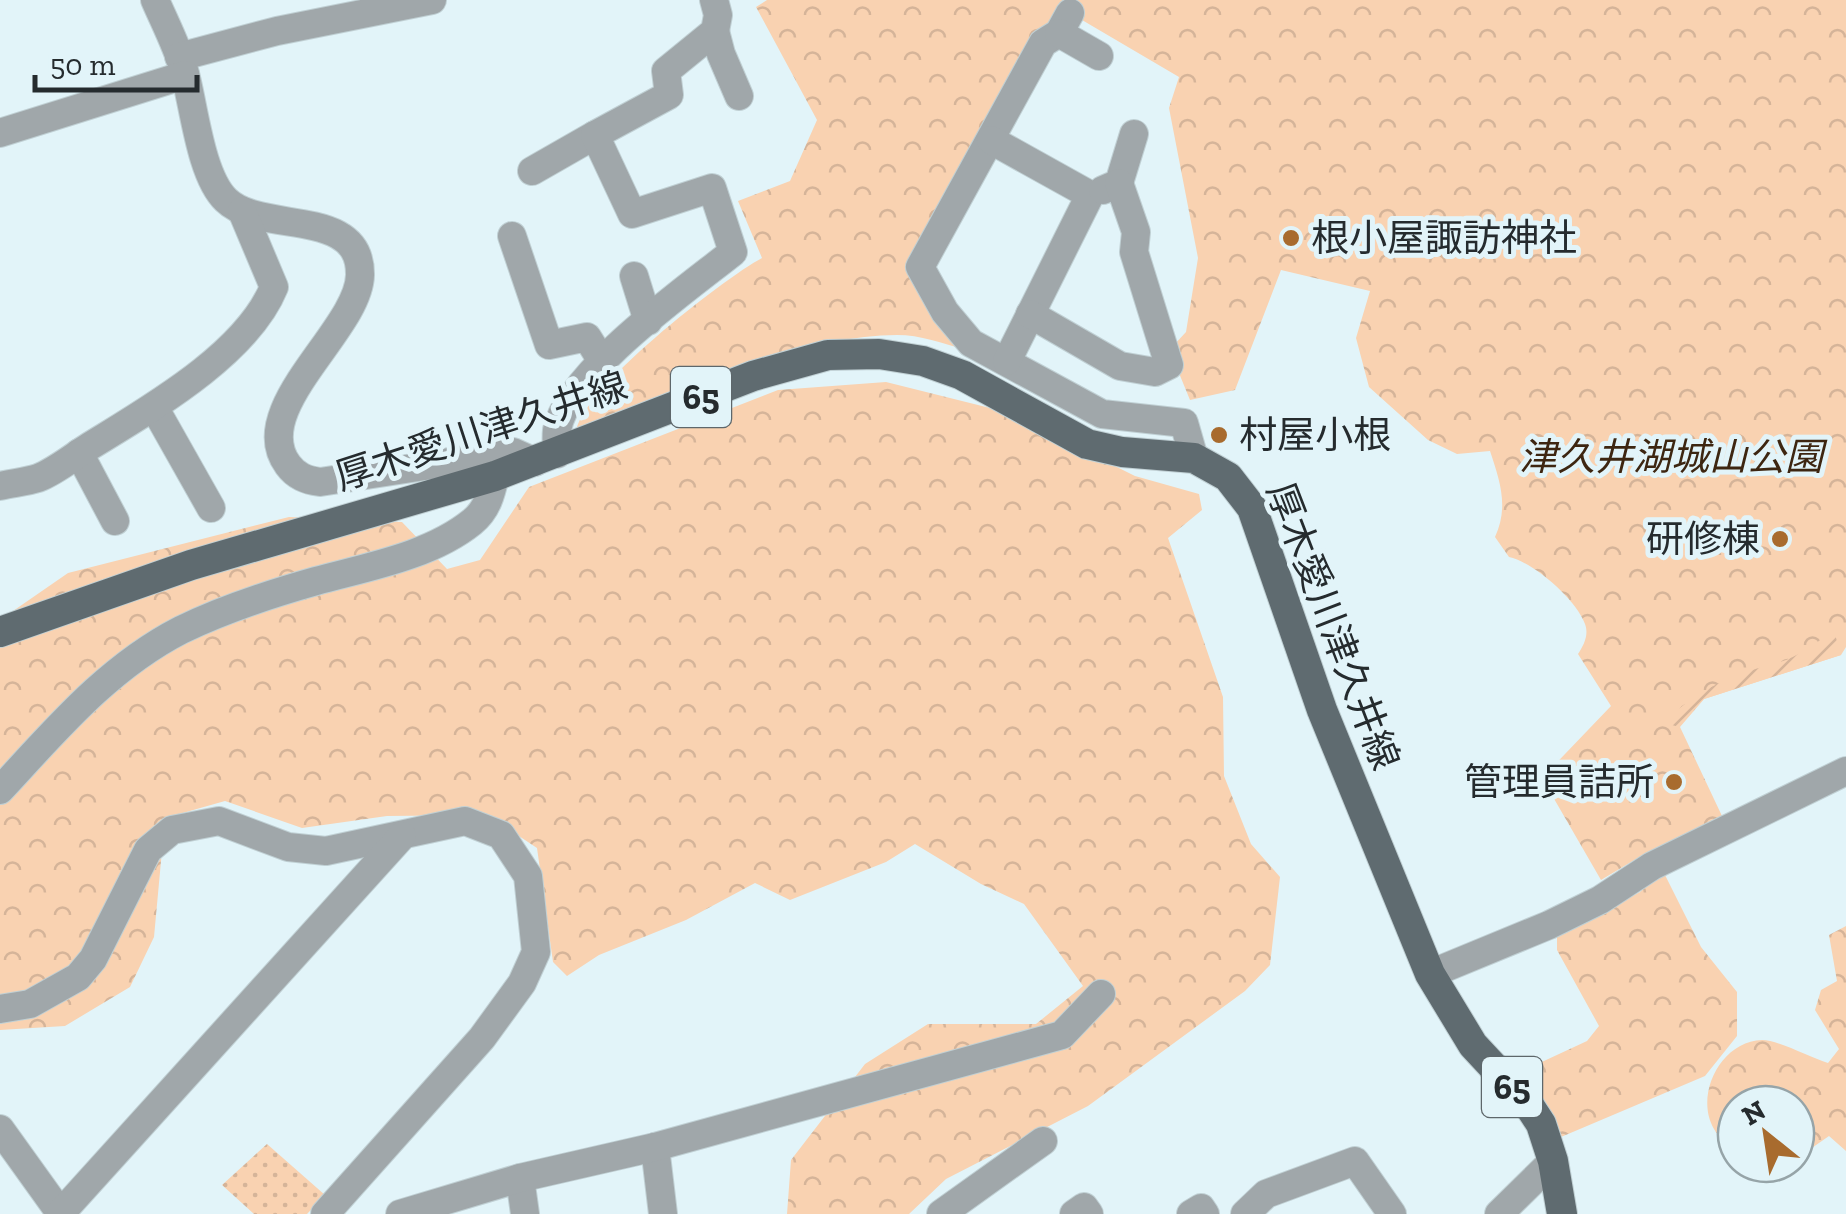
<svg xmlns="http://www.w3.org/2000/svg" width="1846" height="1214" viewBox="0 0 1846 1214" font-family="'Zilla Slab','Noto Sans JP',serif">
	<style>
		.grass { fill: url(#grass-dots) }
		.forest { fill: url(#forest-crowns) }
		.garden { fill: url(#garden-furrows) }
		.lines { fill: none; stroke-linecap: round; stroke-linejoin: round }
		.minor-casing { stroke: #c0d0d4; stroke-width: 30 }
		.major-casing { stroke: #c0d0d4; stroke-width: 32 }
		.minor { stroke: #a0a7aa; stroke-width: 28 }
		.major { stroke: #5f6b70; stroke-width: 30 }
		.poi-dot { fill: #a86b2e; stroke: #e2f4f9; stroke-width: 4 }
		.labels { text-anchor: middle; dominant-baseline: central; stroke-width: 10; stroke-linejoin: round; paint-order: stroke }
		.shield { fill: #e2f4f9; stroke: #5e676b; stroke-width: 2.5 }
		.shield-label { font-size: 35px; font-weight: bold; fill: #252b2e }
		.poi-label { font-size: 38px; fill: #252b2e; stroke: #e2f4f9; text-anchor: start }
		.street-label { font-size: 38px; fill: #252b2e; stroke: #e2f4f9 }
		.park-label { font-size: 38px; font-style: italic; fill: #3d2611; stroke: #e2f4f9 }
	</style>
	<defs>
		<pattern id="grass-dots" width="8" height="8" patternUnits="userSpaceOnUse" patternTransform="scale(2.5)"><rect width="8" height="8" fill="#f9d2b1"/><path d="M2 2h.1M6 6h.1" fill="none" stroke="#d5b499" stroke-width="1.8" stroke-linecap="round"/></pattern>
		<pattern id="forest-crowns" width="20" height="18" patternUnits="userSpaceOnUse" patternTransform="scale(2.5)"><rect width="20" height="18" fill="#f9d2b1"/><path d="M2 6a3 3 0 1 1 6 0M12 15a3 3 0 1 1 6 0" fill="none" stroke="#d5b499"/></pattern>
		<pattern id="garden-furrows" width="10" height="10" patternUnits="userSpaceOnUse" patternTransform="scale(2.5)"><rect width="10" height="10" fill="#f9d2b1"/><path d="M-1 1l2-2M0 10L10 0M9 11l2-2" fill="none" stroke="#d5b499"/></pattern>
	</defs>
	<rect width="100%" height="100%" fill="#e2f4f9"/>
	<path class="grass" d="M267,1144L325,1195L307,1214H254L222,1185Z"/>
	<g class="forest">
		<path d="M767,0H1846V647L1841,655L1704,699L1680,727L1722,816L1646,853L1601,880L1542,778L1611,706L1578,654C1584,645 1589,635 1585,624C1576,599 1533,562 1509,557L1495,537C1509,507 1500,481 1490,451L1457,454L1428,440L1369,387L1356,338L1370,291L1281,270L1235,390L1190,400L1172,356L1173,346L1186,332L1198,258L1169,108L1179,77L1065,10L911,267L965,350C943,343 920,335 897,335C795,335 672,397 576,434C576,393 724,278 762,258L738,201L790,181L817,120L756,7Z"/>
		<path d="M886,382L1006,412L1135,476L1199,494L1202,510L1168,538L1223,697L1224,776L1251,844L1280,877L1270,965L1245,991L1088,1106L946,1179L909,1214H787L791,1160L865,1064L928,1024H1036L1083,986L1024,904L981,884L915,844L886,862L790,900L755,883L686,920L599,955L567,976L553,962L537,848L487,815L387,816L302,828L225,801L165,818L154,937L130,987L65,1026L0,1030V620L68,573L289,517L402,522L447,569L480,560L529,487L778,390Z"/>
		<path d="M1662,869L1701,947L1737,992V1036L1705,1076L1561,1137L1542,1097L1518,1073L1587,1041L1599,1026L1557,950V937L1640,892Z"/>
		<path d="M1846,926V1151L1829,1136L1796,1159V1104H1736V1151C1729,1145 1718,1137 1714,1129C1694,1095 1721,1041 1762,1040C1778,1040 1811,1058 1828,1063L1839,1049L1815,1010L1821,990L1837,981L1829,935Z"/>
	</g>
	<path class="garden" d="M1834,631L1841,655L1704,699L1679,727L1665,723C1694,689 1738,673 1780,662C1798,657 1818,641 1834,631Z"/>
	<g class="lines">
		<g class="minor-casing">
			<g id="minor">
				<path d="M155,0C165,23 177,46 184,70C194,105 200,175 226,200C262,235 361,206 360,275C359,330 246,409 288,465C296,476 306,480 320,482L445,463L493,451L513,452L535,462"/>
				<path d="M1070,13L1059,33L1043,43L920,267L945,312L971,343L1102,414L1184,423L1194,458"/>
				<path d="M715,31L721,54L739,96"/>
				<path d="M1059,33L1099,56"/>
				<path d="M179,57L277,31L432,0"/>
				<path d="M0,133L185,75"/>
				<path d="M991,140L1090,195L1007,361"/>
				<path d="M532,171L595,135"/>
				<path d="M1103,190L1119,183L1134,134"/>
				<path d="M512,236L549,345L587,337L602,361"/>
				<path d="M634,276L648,321"/>
				<path d="M1030,314L1120,366L1155,372L1169,365L1134,252L1136,232L1119,183"/>
				<path d="M154,407L211,508"/>
				<path d="M79,453L115,521"/>
				<path d="M557,454C557,446 556,438 557,430C566,374 688,288 733,252L712,188L632,214L595,135L669,95L666,71L715,31L718,15L714,0"/>
				<path d="M0,486C12,483 26,482 38,478C56,471 74,456 90,446C150,409 247,354 274,287L242,211"/>
				<path d="M0,790C55,731 107,668 181,630C224,609 270,594 316,581C367,567 430,556 472,522C487,510 491,494 495,476"/>
				<path d="M1430,974L1549,925L1600,900L1652,866L1846,771"/>
				<path d="M0,1009L30,1004L78,977L93,959L148,850L172,830L219,821L288,847L326,851L465,821L501,835L528,876L536,952L522,983L482,1038L325,1214"/>
				<path d="M0,1129L61,1214"/>
				<path d="M655,1147L663,1214"/>
				<path d="M520,1178L525,1214"/>
				<path d="M61,1213L402,836"/>
				<path d="M400,1214L520,1178L655,1147L1062,1035L1101,994"/>
				<path d="M941,1214L1043,1141"/>
				<path d="M1074,1214L1084,1207L1089,1214"/>
				<path d="M1191,1214L1201,1208L1205,1214"/>
				<path d="M1245,1214L1266,1194L1355,1161L1392,1214"/>
				<path d="M1499,1214L1553,1161"/>
			</g>
		</g>
		<g class="major-casing">
			<path id="major" d="M0,632L191,565L495,476L753,376L828,355L879,354L923,361L962,375L1087,444L1122,452L1194,458L1228,477L1252,508L1322,710L1430,974L1473,1045L1528,1104L1541,1124L1553,1161L1562,1214"/>
		</g>
		<use href="#minor" class="minor"/>
		<use href="#major" class="major"/>
	</g>
	<g class="poi-dot">
		<circle cx="1291" cy="238" r="10"/>
		<circle cx="1219" cy="435" r="10"/>
		<circle cx="1780" cy="539" r="10"/>
		<circle cx="1674" cy="782" r="10"/>
	</g>
	<g class="labels">
		<g class="shield">
			<rect x="671" y="367" width="60" height="60" rx="8"/>
			<rect x="1482" y="1057" width="60" height="60" rx="8"/>
		</g>
		<g class="shield-label">
			<text x="701" y="397">65</text>
			<text x="1512" y="1087">65</text>
		</g>
		<g class="poi-label">
			<text x="1311" y="238">根小屋諏訪神社</text>
			<text x="1239" y="435">村屋小根</text>
			<text x="1760" y="539" text-anchor="end">研修棟</text>
			<text x="1654" y="782" text-anchor="end">管理員詰所</text>
		</g>
		<g class="street-label">
			<text transform="translate(481 431) rotate(-18)">厚木愛川津久井線</text>
			<text transform="translate(1333 626) rotate(69)">厚木愛川津久井線</text>
		</g>
		<g class="park-label">
			<text x="1671" y="457">津久井湖城山公園</text>
		</g>
	</g>
	<g transform="translate(1766 1134) rotate(330)"><circle r="48" fill="#e2f4f9" stroke="#96a4a8" stroke-width="2.5"/>
	<path d="M0-8L18 38L0 25L-18 38Z" fill="#a86b2e"/>
	<text y="-15" font-size="28" font-weight="bold" text-anchor="middle" fill="#252b2e">N</text>
	</g>
	<path d="M35 75v15h162v-15" fill="none" stroke="#252b2e" stroke-width="5"/>
	<text x="50" y="75" font-size="30" fill="#252b2e" stroke="#e2f4f9" stroke-width="8" paint-order="stroke">50 m</text>
</svg>
